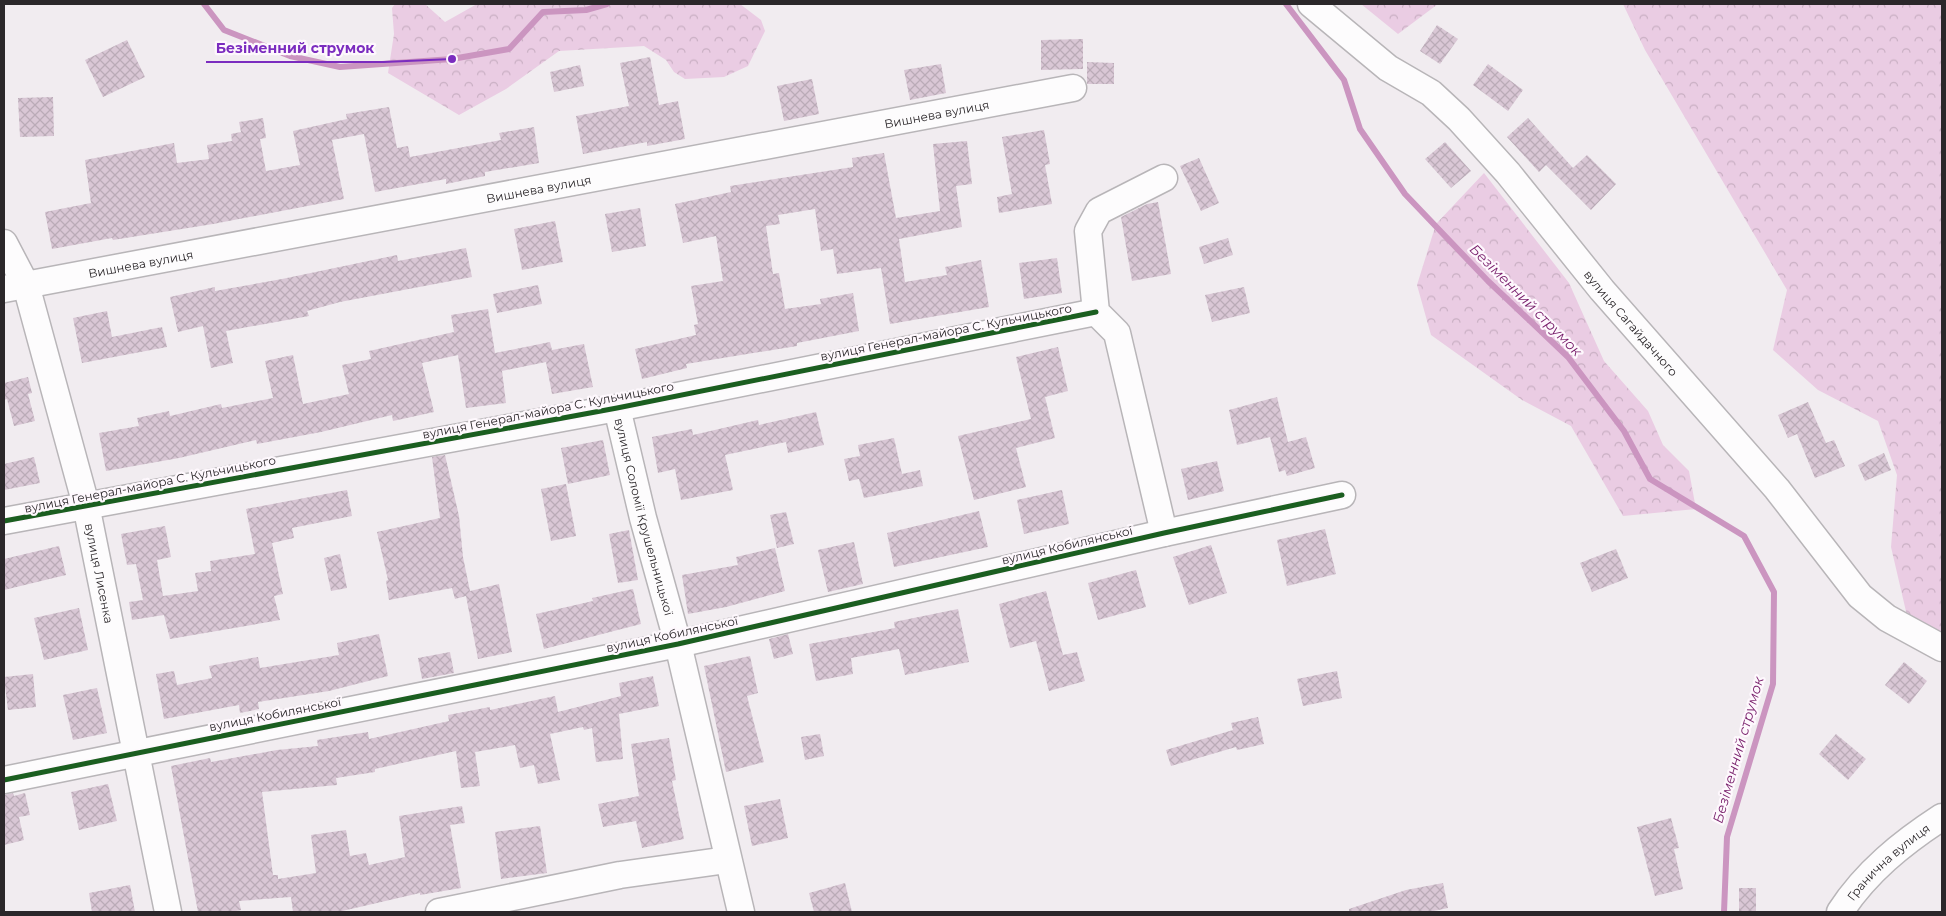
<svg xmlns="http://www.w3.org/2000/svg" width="1946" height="916" viewBox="0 0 1946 916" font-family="Montserrat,sans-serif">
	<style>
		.forest { fill: url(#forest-crowns) }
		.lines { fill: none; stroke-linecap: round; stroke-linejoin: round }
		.stream { stroke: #cb95c0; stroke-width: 6 }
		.building { fill: url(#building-cross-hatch) }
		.minor-casing { stroke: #b8b5b8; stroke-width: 29 }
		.minor { stroke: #fdfcfd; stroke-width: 26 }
		.cycleway-casing { stroke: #fef8fd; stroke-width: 8 }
		.cycleway { stroke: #1b5e20; stroke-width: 5 }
		.labels { text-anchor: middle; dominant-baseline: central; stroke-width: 4.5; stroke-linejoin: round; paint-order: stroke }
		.street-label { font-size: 12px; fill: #2b272a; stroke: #fef8fd }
		.water-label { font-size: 14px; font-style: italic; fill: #751a68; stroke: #fef8fd }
		.leader { fill: none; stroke: #7b2cbf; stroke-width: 2 }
		.callout-dot { fill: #7b2cbf; stroke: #fef8fd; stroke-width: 2 }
		.callout-label { font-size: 14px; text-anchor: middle; font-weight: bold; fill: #7b2cbf; stroke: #fef8fd; stroke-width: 4.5; stroke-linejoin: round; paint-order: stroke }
	</style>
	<defs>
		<pattern id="forest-crowns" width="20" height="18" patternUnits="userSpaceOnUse" patternTransform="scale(1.25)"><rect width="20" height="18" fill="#eacce3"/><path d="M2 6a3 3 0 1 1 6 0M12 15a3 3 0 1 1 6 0" fill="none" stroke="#c9afc3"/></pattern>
		<pattern id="building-cross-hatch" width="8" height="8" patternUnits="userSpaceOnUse" patternTransform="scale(1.25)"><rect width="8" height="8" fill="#d9c7d5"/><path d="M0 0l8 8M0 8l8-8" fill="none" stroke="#baabb7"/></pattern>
	</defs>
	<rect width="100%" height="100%" fill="#f1ecf0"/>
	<g class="forest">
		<path d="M395,4H425L445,22L477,4H740L761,20L765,31L748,66L724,77L685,79L674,72L666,60L644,46L559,51L506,89L459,115L388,73L394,34L392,8Z"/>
		<path d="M1361,4H1438L1398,34Z"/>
		<path d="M1623,4H1942V632L1908,620L1891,547L1897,475L1878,421L1818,390L1773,350L1787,290L1645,50Z"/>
		<path d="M1484,173L1569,283L1604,361L1648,411L1663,445L1689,471L1696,509L1623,516L1571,426L1522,400L1431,335L1417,285L1436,224Z"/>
	</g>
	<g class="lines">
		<g class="stream">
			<path d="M204,4L224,30L290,56L340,67L452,59L509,49L543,12L586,10L607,4"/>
			<path d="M1286,4L1344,80L1360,129L1405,194L1488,281L1568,357L1624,431L1650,479L1744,536L1774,592L1773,684L1727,837L1724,912"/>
		</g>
	</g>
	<g class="building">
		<path d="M1437,25L1458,39L1440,64L1420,51Z"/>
		<path d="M1083,39V69L1041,70V40Z"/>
		<path d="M127,40L145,77L103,97L85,60Z"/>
		<path d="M650,57L659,105L678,101L685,139L647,146V142L583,154L576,116L629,106L620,63Z"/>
		<path d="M1087,62L1114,63V84H1087Z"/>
		<path d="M941,64L946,93L910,100L904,70Z"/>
		<path d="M1488,64L1523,90L1508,111L1473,85Z"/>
		<path d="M580,65L584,86L554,92L550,72Z"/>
		<path d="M812,79L819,114L784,121L777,86Z"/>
		<path d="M53,97L54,136L20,137L18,98Z"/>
		<path d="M389,107L397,148L408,146L410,157L501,140L499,133L534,127L539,163L485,172V176L446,184V179L375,192L364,134L332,140L344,199L213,224L113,240L112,238L52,249L45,212L91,203L85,160L174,143L177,163L209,159L207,145L232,141L231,134L241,132L239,122L263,118L266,138L260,139L266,171L300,165L293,131L347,119L346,114Z"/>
		<path d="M1528,118L1573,168L1587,155L1616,184L1591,210L1546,165L1539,172L1507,137Z"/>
		<path d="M1044,130L1050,164L1045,165L1052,204L999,213L997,197L1012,194L1002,137Z"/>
		<path d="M967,141L972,184L956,186L962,227L899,239L905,282L947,275L945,267L981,260L989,307L890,324L881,268L837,274L833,249L821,251L815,209L778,215L780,224L766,226L773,274L779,273L785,309L821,304L820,299L853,293L859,331L797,343V346L686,364L687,368L642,379L635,349L696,335L694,325L698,324L691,286L723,281L716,236L683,243L675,204L731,192L730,186L853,167L852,158L884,153L896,218L940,211L933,144Z"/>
		<path d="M1445,142L1471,171L1451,188L1425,159Z"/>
		<path d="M1199,158L1219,203L1201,211L1180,166Z"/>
		<path d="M1158,202L1171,274L1132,281L1121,217L1147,204Z"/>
		<path d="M640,208L646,246L612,252L605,214Z"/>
		<path d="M555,221L563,262L522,270L514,229Z"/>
		<path d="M1228,238L1233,255L1204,264L1199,247Z"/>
		<path d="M466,248L472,277L340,302L307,311L309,316L226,331L233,363L211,368L203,326L178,332L170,297L215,287V291L282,279L397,255L398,261Z"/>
		<path d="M1057,258L1062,293L1024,299L1019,263Z"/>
		<path d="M538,285L542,304L497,313L493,294Z"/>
		<path d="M1244,287L1250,313L1212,322L1205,295Z"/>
		<path d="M488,309L495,353L550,342L552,350L584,344L593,387L552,394L546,362L502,371L506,403L466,408L458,355L422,363L434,412L393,421L392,415L321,432L257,444L256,440L179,458L106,471L99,433L139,426L137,418L169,411L170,416L221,404L222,408L273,398L265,361L293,355L303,404L349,394L342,365L371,359L369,351L454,332L451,315Z"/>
		<path d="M107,311L112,337L162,327L167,347L82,363L73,318Z"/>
		<path d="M1058,347L1068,391L1045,397L1055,438L1016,448L1026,487L974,500L958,436L1031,419L1016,357Z"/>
		<path d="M28,377L32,393L28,394L35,421L14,426L7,399L4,400V383Z"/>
		<path d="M1277,397L1288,442L1306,437L1315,468L1287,476L1285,470L1279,472L1270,437L1237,445L1229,410Z"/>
		<path d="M1808,402L1826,443L1834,440L1845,466L1815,478L1797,434L1788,438L1778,415Z"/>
		<path d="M816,412L824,445L788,453L786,442L725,455L733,490L681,500L675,469L658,473L652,437L692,429L693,435L758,420L759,425Z"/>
		<path d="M894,438L902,474L920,470L923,486L864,498L859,479L849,481L844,459L860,456L858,445Z"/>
		<path d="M603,440L610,475L568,484L561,448Z"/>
		<path d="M1884,453L1891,470L1865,481L1858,465Z"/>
		<path d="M445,455L459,516L463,557L470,591L499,584L512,652L478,659L466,596L455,599L452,588L389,600L386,581L388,580L377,532L440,518L432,457Z"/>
		<path d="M34,457L40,483L4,490V464Z"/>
		<path d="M1217,461L1224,491L1188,500L1181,469Z"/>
		<path d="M566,484L576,536L551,541L541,489Z"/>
		<path d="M347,490L352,516L292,528L294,538L272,543L283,594L274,596L280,620L170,639L164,615L132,620L129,602L143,600L136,564L127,565L121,534L165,526L171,557L157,560L163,596L198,591L195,573L211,571L210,561L255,554L246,509Z"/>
		<path d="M1062,490L1069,524L1024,534L1017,500Z"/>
		<path d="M979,511L988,547L894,567L887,533Z"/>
		<path d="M786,512L794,544L777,548L770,515Z"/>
		<path d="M1325,529L1336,574L1287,586L1277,540Z"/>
		<path d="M629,530L638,580L618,583L609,534Z"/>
		<path d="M854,542L863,584L828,592L818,550Z"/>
		<path d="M1211,545L1227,593L1189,605L1173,557Z"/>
		<path d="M59,546L66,575L4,590V559Z"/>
		<path d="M775,548L785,591L726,607L688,614L682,575L738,565L736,557Z"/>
		<path d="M1616,549L1628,578L1592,592L1580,563Z"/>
		<path d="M340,554L347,588L331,591L324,558Z"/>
		<path d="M1136,570L1146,607L1098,620L1088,583Z"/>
		<path d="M633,589L641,624L544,649L536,614L593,601L592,598Z"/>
		<path d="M1046,591L1063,655L1077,652L1085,681L1049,691L1036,641L1010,648L999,604Z"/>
		<path d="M79,608L88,650L44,660L34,618Z"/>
		<path d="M958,609L969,662L905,675L899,649L851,658L853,674L816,681L809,644L895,628L894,622Z"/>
		<path d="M379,634L388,676L329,691L258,702L259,709L240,713L239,705L164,719L156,674L174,671L177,685L212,678L209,666L258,657L260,668L339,655L337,643Z"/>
		<path d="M788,634L793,654L774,659L769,639Z"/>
		<path d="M450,652L454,673L422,679L418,658Z"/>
		<path d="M750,656L758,693L747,696L764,762L726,772L704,666Z"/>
		<path d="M1904,662L1927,681L1909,704L1885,685Z"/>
		<path d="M1337,671L1342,698L1303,706L1297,679Z"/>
		<path d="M33,674L36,707L8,710L4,677Z"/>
		<path d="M653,676L659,706L619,714L623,759L596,762L592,728L584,730L583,727L550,734L560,780L538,784L534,765L520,768L515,745L475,752L480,786L461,788L456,751L375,769V772L336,778L337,785L262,792L273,875H278V879L316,873L311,835L346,830L350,856L366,853L369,865L405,857L399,816L462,806L465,823L450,825L461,888L420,895V893L338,912H293L291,897L239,901L241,910L231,912H198L171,766L210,758L211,762L277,750L318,746L317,740L368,732L369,739L449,721L448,715L490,707V710L555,696L558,712L621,696L619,683Z"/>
		<path d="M97,688L107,733L73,740L63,695Z"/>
		<path d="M1258,717L1264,744L1237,750L1236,747L1171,766L1166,750L1233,730L1231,723Z"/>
		<path d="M820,734L824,756L805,760L801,737Z"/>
		<path d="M1836,734L1866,759L1848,780L1819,754Z"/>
		<path d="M669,738L676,780L672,781L684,839L642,848L636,821L603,827L598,804L639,796L631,744Z"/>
		<path d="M108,784L117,821L79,830L71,792Z"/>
		<path d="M13,793L14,796L25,793L30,815L19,817L24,840L4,845V795Z"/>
		<path d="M780,799L788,838L752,846L744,806Z"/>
		<path d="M1671,818L1679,848L1674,849L1683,889L1655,896L1637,827Z"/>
		<path d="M540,826L547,873L501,879L495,832Z"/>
		<path d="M845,883L852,912H814L809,893Z"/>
		<path d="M1443,883L1448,908L1429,912H1349V909L1406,890Z"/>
		<path d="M130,885L135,912H92L89,893Z"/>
		<rect x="1739" y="888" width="17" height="24"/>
	</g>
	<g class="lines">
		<g class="minor-casing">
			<g id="minor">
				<path id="s1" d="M1311,4L1388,68L1431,93L1459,119L1508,173L1602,290L1777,489L1860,596L1887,618L1942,648"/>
				<path id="s2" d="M4,243L26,285L86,505L168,912"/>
				<path id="s3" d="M4,289L1073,88"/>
				<path id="s4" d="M617,408L643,518L678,644L741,912"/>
				<path d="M4,521L617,408L1096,312"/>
				<path d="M1164,533L1117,333L1096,312L1088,231L1099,211L1164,178"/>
				<path d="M4,780L678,644L1164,533L1342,495"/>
				<path d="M439,912L620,875L727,860"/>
				<path id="s5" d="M1840,912C1866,872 1902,843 1942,817"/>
			</g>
		</g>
		<use href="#minor" class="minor"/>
		<g class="cycleway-casing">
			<g id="cycleway">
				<path d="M4,521L617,408L1096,312"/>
				<path d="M4,780L678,644L1164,533L1342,495"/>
			</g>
		</g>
		<use href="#cycleway" class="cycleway"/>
	</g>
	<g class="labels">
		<g class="street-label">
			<text stroke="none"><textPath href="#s3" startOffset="949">Вишнева вулиця</textPath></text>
			<text stroke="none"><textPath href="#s3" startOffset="544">Вишнева вулиця</textPath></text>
			<text stroke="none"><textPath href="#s3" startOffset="139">Вишнева вулиця</textPath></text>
			<text stroke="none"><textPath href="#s1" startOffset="455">вулиця Сагайдачного</textPath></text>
			<text transform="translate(946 332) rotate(-11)">вулиця Генерал-майора С. Кульчицького</text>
			<text transform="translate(548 410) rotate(-11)">вулиця Генерал-майора С. Кульчицького</text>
			<text transform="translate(150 484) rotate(-11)">вулиця Генерал-майора С. Кульчицького</text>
			<text stroke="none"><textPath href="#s4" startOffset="112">вулиця Соломії Крушельницької</textPath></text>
			<text transform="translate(1067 545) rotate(-13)">вулиця Кобилянської</text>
			<text stroke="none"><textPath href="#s2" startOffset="345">вулиця Лисенка</textPath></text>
			<text transform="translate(672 634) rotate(-12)">вулиця Кобилянської</text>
			<text transform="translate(275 714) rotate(-11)">вулиця Кобилянської</text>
			<text stroke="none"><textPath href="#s5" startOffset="70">Гранична вулиця</textPath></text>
		</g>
		<g class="water-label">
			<text transform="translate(1526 300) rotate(45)">Безіменний струмок</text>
			<text transform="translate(1738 750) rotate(-74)">Безіменний струмок</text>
		</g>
	</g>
	<path class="leader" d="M452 59L384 62H206"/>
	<circle class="callout-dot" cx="452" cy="59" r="5"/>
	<g class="callout-label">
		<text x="295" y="53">Безіменний струмок</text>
	</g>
	<rect width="1946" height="916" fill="none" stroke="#2b272a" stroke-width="10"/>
</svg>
